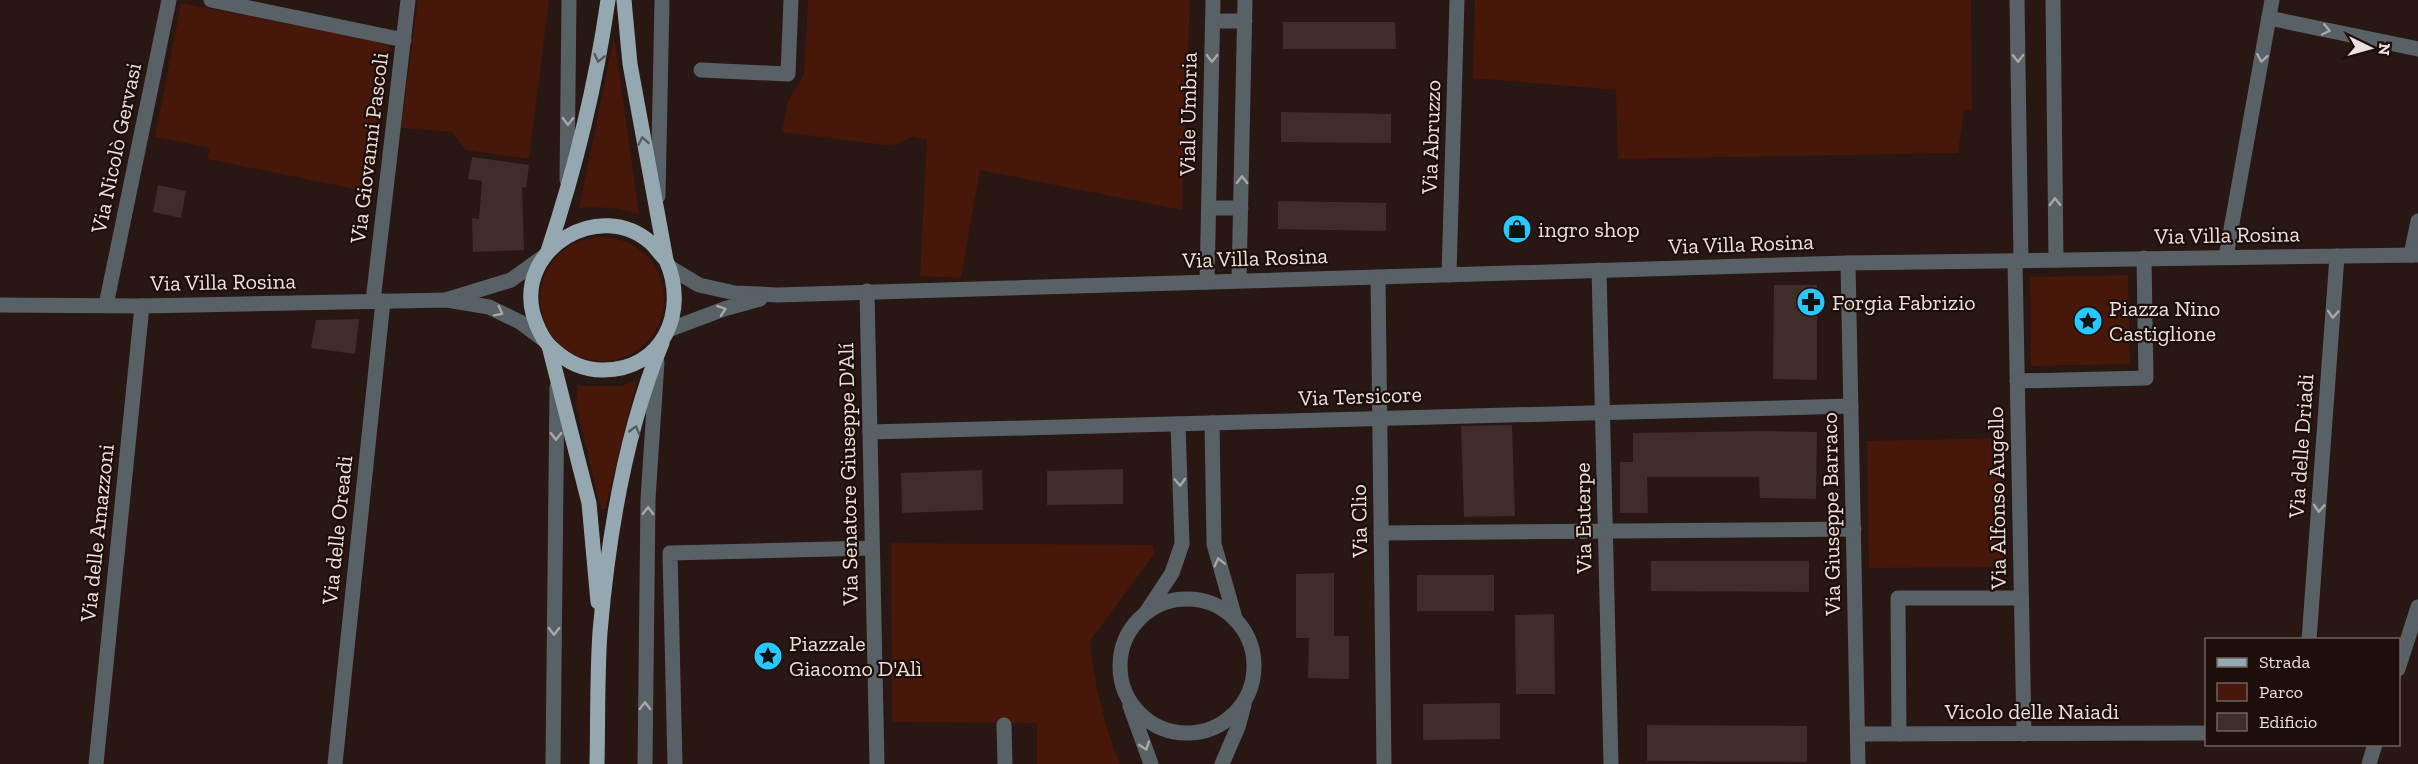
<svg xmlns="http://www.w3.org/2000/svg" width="2418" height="764" viewBox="0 0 2418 764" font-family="'Zilla Slab',serif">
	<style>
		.green { fill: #471709 }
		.building { fill: #3f2d28 }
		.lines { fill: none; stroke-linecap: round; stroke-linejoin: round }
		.minor { stroke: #586165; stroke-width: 15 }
		.tertiary { stroke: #586165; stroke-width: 15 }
		.primary { stroke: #95a8b1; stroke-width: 15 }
		.oneway { stroke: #aaa7a7 }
		.oneway2 { stroke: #5a5b5d }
		.labels { text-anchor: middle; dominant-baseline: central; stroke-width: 4.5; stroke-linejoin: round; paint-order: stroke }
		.street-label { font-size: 22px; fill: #ede1dd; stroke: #1e0e09 }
		.poi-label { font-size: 22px; fill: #ede1dd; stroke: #1e0e09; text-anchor: start }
	</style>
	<rect width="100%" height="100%" fill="#281712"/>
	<g class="green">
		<path d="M418,0H549L529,159L466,150L452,132L401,128Z"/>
		<path d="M808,0H1190L1182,210L980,170L961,278L920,276L927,140L912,137L893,146L782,132L788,101L804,74Z"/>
		<path d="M1475,0H1971L1972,110H1964L1958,153L1618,159L1616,90L1473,78Z"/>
		<path d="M181,3L390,44L370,192L207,159L210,148L155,137Z"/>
		<path d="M614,37L639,214C619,208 599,206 579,208Z"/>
		<circle cx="602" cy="299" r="62"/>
		<path d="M2128,275L2130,364L2031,366L2030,277Z"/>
		<path d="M637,380L605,510L601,509L576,404L578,386H621Z"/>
		<path d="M2004,438L2006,567L1869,568L1867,441Z"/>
		<path d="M891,543L1153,545L1155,553L1090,641C1094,683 1104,725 1120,764H1037V723L892,722Z"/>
	</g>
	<g class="building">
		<path d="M1283,22H1395L1396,49H1283Z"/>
		<path d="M1281,112L1391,114V143L1281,142Z"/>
		<path d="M472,157L529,165L526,188L522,187L524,250L473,252L472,218L479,219L482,181L468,179Z"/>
		<path d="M158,185L186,191L181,218L153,212Z"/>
		<path d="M1278,201L1386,203V231L1278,229Z"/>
		<path d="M1774,285H1817V380L1773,379Z"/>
		<path d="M359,319L355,354L311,348L316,320Z"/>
		<path d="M1512,425L1515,516L1464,517L1461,426Z"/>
		<path d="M1761,431L1817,432L1816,499L1760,498L1759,477H1647L1648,513H1620V462H1633V433Z"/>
		<path d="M1123,469V504L1047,505V471Z"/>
		<path d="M982,470L983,510L902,513L901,473Z"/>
		<path d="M1651,561H1809V592L1651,591Z"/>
		<path d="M1334,573V636H1349V679L1308,678L1309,638H1296V574Z"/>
		<rect x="1417" y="575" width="77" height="36"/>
		<path d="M1554,614L1555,694H1516L1515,615Z"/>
		<path d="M1500,703V739L1423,740V704Z"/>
		<path d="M1647,725L1807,726V762L1647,761Z"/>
	</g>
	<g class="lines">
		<g class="minor">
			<path d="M211,0L404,40"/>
			<path d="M2017,0L2021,261"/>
			<path d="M2053,0L2056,260"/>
			<path d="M2269,18L2418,49"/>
			<path d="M1213,21H1245"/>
			<path d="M701,70L788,74L791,0"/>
			<path d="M1209,208H1241"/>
			<path d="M2411,255L2418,221"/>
			<path d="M2226,257L2272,0"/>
			<path d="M2015,261L2024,734"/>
			<path d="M1848,263L1858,764"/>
			<path d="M669,267L699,285L735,293L777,295L1848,263L2418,255"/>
			<path d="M1599,270L1611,764"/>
			<path d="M1449,275L1457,0"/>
			<path d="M1378,277L1384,764"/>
			<path d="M1239,280L1245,0"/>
			<path d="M1207,282L1213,0"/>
			<path d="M867,291L877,764"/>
			<path d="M449,299L511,280L543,257"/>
			<path d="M373,301L408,0"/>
			<path d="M0,305L142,306L447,300L489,307L520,322L544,340"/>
			<path d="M106,305L169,0"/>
			<path d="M668,330L724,309L760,299"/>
			<path d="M2017,381L2146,378L2144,258"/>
			<path d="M1212,423L1214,544L1235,618"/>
			<path d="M870,432L1851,406"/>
			<path d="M1381,533L1854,529"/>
			<circle cx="1187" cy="666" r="67"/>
			<path d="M1147,611L1172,573L1182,544L1178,424"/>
			<path d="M2309,640L2337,256"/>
			<path d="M2398,669L2418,607"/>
			<path d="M1130,706L1151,764"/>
			<path d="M1004,725L1005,764"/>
			<path d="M1858,734L2206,733"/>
			<path d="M1899,734L1898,598H2021"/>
			<path d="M96,764L142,306"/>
			<path d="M335,764L383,301"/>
			<path d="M675,764L670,553L872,548"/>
			<path d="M1222,764L1238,727L1244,705"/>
			<path d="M2369,764L2375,744"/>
		</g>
		<g class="tertiary">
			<path d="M567,180L569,0"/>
			<path d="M658,196L662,0"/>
			<path d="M553,764L557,387"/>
			<path d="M645,764L648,499L657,362"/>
		</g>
		<g class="primary">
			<path d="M624,0L630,64L666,260C689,311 663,371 602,370C583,370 567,362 553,349C542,340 537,327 533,314C516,248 600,198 651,243C656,248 661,255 666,260"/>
			<path d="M548,251C575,170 596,84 608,0"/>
			<path d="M549,346L589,503L598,602"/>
			<path d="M597,764C598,720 597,676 600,632C608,538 626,430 662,343"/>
		</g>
	</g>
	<defs><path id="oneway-chevron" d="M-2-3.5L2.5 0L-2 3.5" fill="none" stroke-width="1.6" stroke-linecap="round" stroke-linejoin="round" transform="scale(1.5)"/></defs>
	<g class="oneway">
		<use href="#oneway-chevron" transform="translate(2326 30) rotate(12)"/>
		<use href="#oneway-chevron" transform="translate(1212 58) rotate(91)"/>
		<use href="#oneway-chevron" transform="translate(2018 58) rotate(89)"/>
		<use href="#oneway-chevron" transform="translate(2262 58) rotate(100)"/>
		<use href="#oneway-chevron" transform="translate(568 121) rotate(91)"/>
		<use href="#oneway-chevron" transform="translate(1242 180) rotate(-89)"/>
		<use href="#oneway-chevron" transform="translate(2055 202) rotate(-91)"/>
		<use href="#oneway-chevron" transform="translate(722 310) rotate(-19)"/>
		<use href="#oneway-chevron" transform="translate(499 312) rotate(27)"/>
		<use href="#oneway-chevron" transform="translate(2333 314) rotate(94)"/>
		<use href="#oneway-chevron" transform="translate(556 436) rotate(91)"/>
		<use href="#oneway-chevron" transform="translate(1180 482) rotate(88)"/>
		<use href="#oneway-chevron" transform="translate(2319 508) rotate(94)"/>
		<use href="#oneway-chevron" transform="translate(648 511) rotate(-89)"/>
		<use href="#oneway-chevron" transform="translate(1219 562) rotate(-104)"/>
		<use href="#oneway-chevron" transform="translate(554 631) rotate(90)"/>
		<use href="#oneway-chevron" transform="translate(645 706) rotate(-89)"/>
		<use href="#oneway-chevron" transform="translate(1145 746) rotate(71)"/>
	</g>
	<g class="oneway2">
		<use href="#oneway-chevron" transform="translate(599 58) rotate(103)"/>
		<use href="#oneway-chevron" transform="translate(643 141) rotate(-100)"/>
		<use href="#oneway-chevron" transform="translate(635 430) rotate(-75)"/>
	</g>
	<defs>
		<g id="shop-disc" transform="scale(1.5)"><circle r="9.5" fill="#27c8ff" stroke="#1e0e09"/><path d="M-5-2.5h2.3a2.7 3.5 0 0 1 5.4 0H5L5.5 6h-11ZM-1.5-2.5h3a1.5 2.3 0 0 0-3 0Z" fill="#111"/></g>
		<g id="pharmacy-disc" transform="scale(1.5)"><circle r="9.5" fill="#27c8ff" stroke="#1e0e09"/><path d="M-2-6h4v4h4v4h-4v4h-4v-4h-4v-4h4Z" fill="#111"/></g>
		<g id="sight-disc" transform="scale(1.5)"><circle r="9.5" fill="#27c8ff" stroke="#1e0e09"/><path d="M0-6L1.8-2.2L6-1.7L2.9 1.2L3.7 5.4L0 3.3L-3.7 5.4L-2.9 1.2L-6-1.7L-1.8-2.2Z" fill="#111"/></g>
	</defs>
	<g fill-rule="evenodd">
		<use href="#shop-disc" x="1517" y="229"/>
		<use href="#pharmacy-disc" x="1811" y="302"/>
		<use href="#sight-disc" x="2088" y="321"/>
		<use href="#sight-disc" x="768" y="656"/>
	</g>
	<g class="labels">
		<g class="street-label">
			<text transform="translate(1188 114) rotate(-89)">Viale Umbria</text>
			<text transform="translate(1431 137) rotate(-88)">Via Abruzzo</text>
			<text transform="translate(116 148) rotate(-78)">Via Nicolò Gervasi</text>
			<text transform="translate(369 148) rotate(-83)">Via Giovanni Pascoli</text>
			<text transform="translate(2227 235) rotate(-1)">Via Villa Rosina</text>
			<text transform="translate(1741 244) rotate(-2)">Via Villa Rosina</text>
			<text transform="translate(1255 258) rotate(-2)">Via Villa Rosina</text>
			<text transform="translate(223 282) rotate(-1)">Via Villa Rosina</text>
			<text transform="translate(1360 396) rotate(-2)">Via Tersicore</text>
			<text transform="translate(2301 446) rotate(-86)">Via delle Driadi</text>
			<text transform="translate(848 474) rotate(-91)">Via Senatore Giuseppe D'Alí</text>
			<text transform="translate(1997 498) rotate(-91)">Via Alfonso Augello</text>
			<text transform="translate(1831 514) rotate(-91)">Via Giuseppe Barraco</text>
			<text transform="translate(1583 518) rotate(-91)">Via Euterpe</text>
			<text transform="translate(1359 521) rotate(-91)">Via Clio</text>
			<text transform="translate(337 530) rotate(-84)">Via delle Oreadi</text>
			<text transform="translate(97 533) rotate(-84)">Via delle Amazzoni</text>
			<text x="2032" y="711">Vicolo delle Naiadi</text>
		</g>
		<g class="poi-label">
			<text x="1538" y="229">ingro shop</text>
			<text x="1832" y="302">Forgia Fabrizio</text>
			<text x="2109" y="308">Piazza Nino<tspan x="2109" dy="25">Castiglione</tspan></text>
			<text x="789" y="643">Piazzale<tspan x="789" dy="25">Giacomo D'Alì</tspan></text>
		</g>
	</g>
	<rect x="2205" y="638" width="195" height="108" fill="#1e0e09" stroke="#71625e" stroke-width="1.5"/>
	<rect x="2217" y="658" width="30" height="9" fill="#95a8b1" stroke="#71625e" stroke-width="1.5"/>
	<text x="2259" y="668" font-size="18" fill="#ede1dd">Strada</text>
	<rect x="2217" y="683" width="30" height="18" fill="#471709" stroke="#71625e" stroke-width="1.5"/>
	<text x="2259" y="698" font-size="18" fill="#ede1dd">Parco</text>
	<rect x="2217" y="713" width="30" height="18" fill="#3f2d28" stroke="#71625e" stroke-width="1.5"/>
	<text x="2259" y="728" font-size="18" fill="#ede1dd">Edificio</text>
	<g transform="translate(2370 48) rotate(95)" stroke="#1e0e09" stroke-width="4.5" paint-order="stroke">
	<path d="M0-4.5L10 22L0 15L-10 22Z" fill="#ede1dd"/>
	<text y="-9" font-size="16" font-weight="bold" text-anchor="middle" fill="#ede1dd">N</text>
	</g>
</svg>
